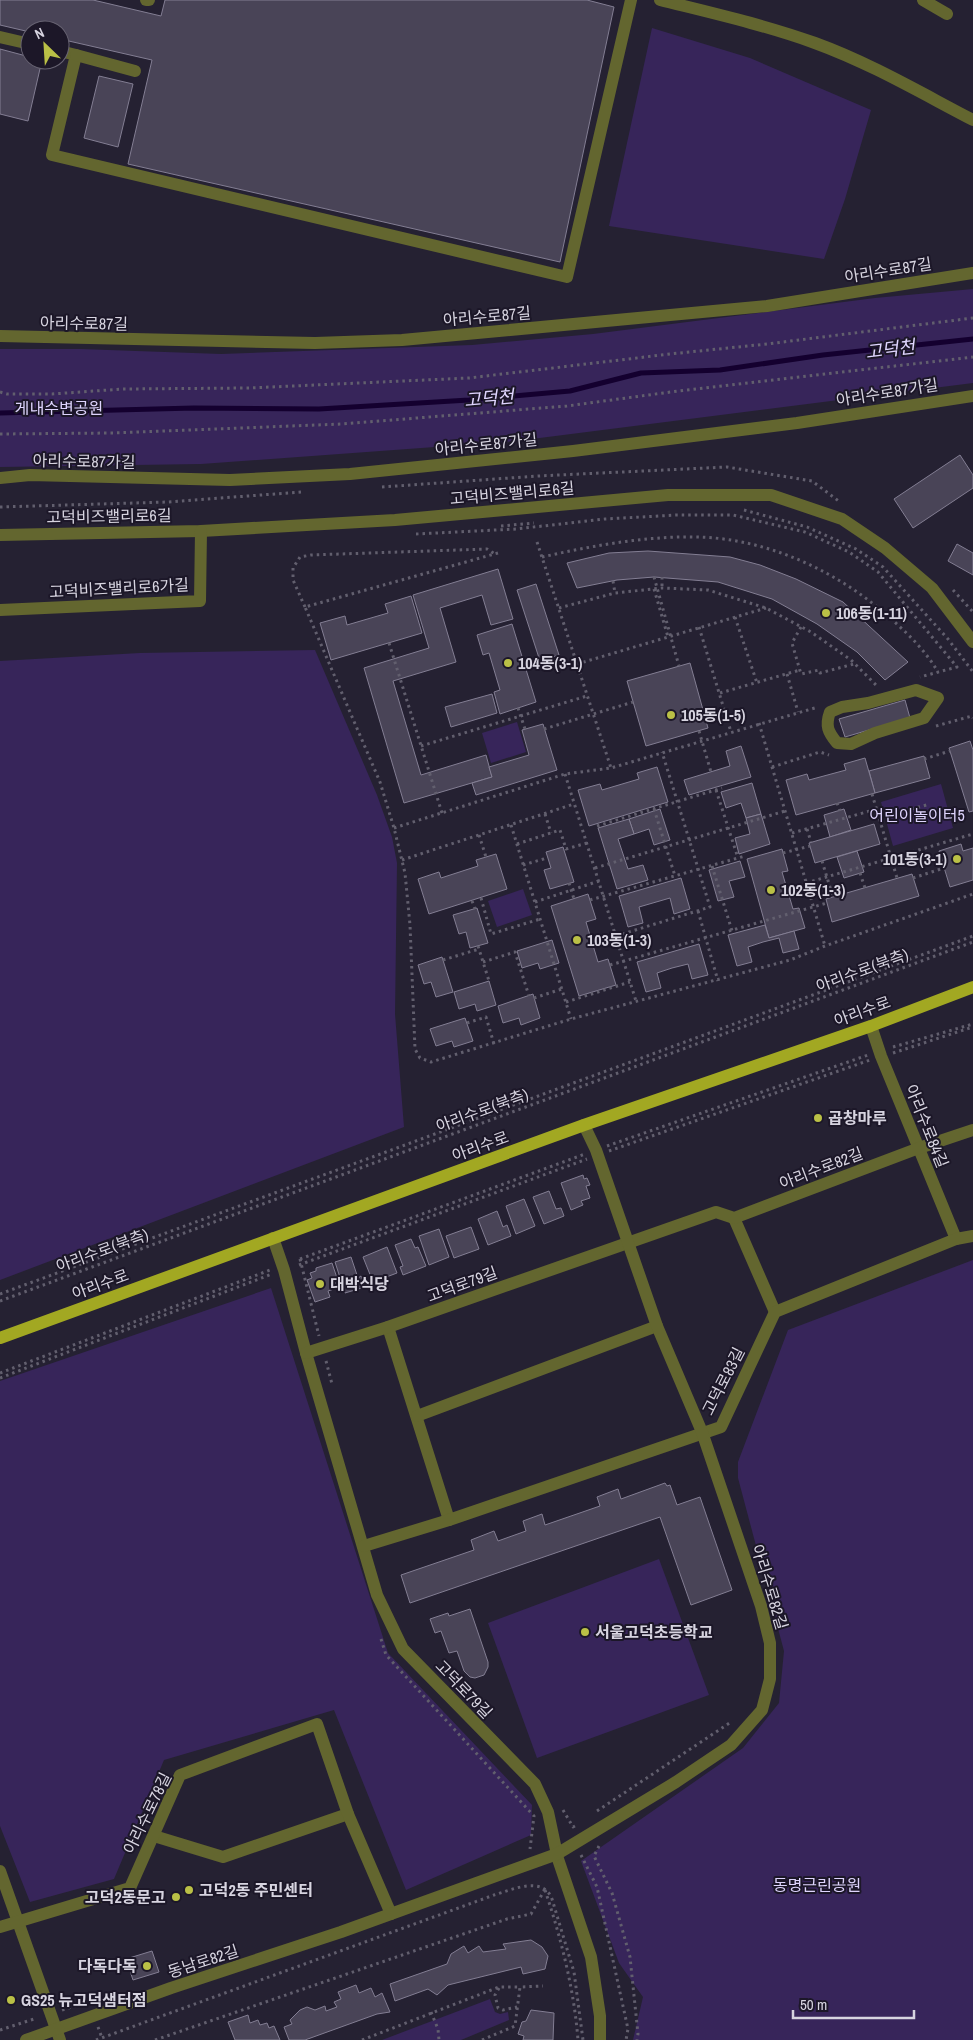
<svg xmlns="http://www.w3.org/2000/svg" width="973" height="2040" viewBox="0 0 973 2040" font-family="'Archivo Narrow','Noto Sans KR',sans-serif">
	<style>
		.green { fill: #37255a }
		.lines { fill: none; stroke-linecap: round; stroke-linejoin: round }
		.stream { stroke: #14002f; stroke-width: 5 }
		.building { fill: #494457; stroke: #837e93 }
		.path { stroke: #625f6e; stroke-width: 3; stroke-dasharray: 2.5 4; stroke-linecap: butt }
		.minor { stroke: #63662f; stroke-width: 12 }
		.major { stroke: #a2a822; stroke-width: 12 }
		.path-bridge { stroke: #625f6e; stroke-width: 3; stroke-dasharray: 2.5 4; stroke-linecap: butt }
		.poi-dot { fill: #bac046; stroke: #1c1728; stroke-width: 2 }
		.labels { text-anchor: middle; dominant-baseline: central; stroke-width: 4; stroke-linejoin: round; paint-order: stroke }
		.street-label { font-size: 16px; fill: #d7d4e0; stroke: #1c1728 }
		.park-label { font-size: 16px; fill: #ded4fd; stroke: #1c1728 }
		.poi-label { font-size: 16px; font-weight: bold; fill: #d7d4e0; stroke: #1c1728; text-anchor: start }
		.water-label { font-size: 18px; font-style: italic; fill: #e0d6ff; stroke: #1c1728 }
	</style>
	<rect width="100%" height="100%" fill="#252132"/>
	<g class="green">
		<path d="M652,28L750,58L871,110L845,199L824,259L609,226Z"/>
		<path d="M973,289V383L516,441L201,464L0,467V349H80L221,354L472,345L593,334L875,298Z"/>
		<path d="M315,650L377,795L392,837L397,863L395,1014L404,1127L0,1280V661L140,653Z"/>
		<path d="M517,722L526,752L491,763L482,733Z"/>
		<path d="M941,784L953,828L893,846L881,802Z"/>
		<path d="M523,889L532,915L497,927L488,901Z"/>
		<path d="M973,1260V2040H633L643,1997L619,1963L581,1861L743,1748L779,1703L784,1651L738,1478V1462L788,1330Z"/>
		<path d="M271,1288L388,1653L532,1805L531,1835L406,1890L334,1710L164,1760L114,1879L30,1902L0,1826V1381Z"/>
		<path d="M659,1559L709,1695L537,1758L488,1623Z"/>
		<path d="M490,1999L495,2012L500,2014L508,2012L509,2020L461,2040H382Z"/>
	</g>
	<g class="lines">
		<path class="stream" d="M0,413L194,408L319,409L469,400L570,391L641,373L720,370L823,355L973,339"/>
	</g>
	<g class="building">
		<path d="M0,0H93L161,16L165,0H587L614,7L560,262L128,164L152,60L60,39V30H30V32L0,25Z"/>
		<path d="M0,49L30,57V60H42L28,121L0,114Z"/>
		<path d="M99,76L133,84L118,147L84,138Z"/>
		<path d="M960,455L973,475V488L913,528L894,499Z"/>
		<path d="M957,544L973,553V575L948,561Z"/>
		<path d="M648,551L730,557L760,565L796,579L843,602L908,662L885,680L857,652L817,624L772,599L718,582L654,577L617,580L577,588L567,563L609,553Z"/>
		<path d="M498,569L513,619L491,625L482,595L440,608L456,662L393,681L421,775L486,755L492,777L404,803L364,668L429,648L413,595Z"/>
		<path d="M536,584L559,655L540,661L517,590Z"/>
		<path d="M411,596L422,633L331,660L320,623L345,616L347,625L388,613L385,604Z"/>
		<path d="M512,624L536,702L500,714L494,692L500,690L489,653L483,655L477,635Z"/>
		<path d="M690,663L708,728L646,746L627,681Z"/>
		<path d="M492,694L497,713L451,727L445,707Z"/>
		<path d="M905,700L910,718L845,737L839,719Z"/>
		<path d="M543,724L557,770L476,795L472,783L492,777L489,767L529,755L522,730Z"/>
		<path d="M970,741L973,750V811L969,812L949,748Z"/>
		<path d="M741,746L751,777L689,795L684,780L730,766L726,751Z"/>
		<path d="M924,756L930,778L875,793L869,771Z"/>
		<path d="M865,758L875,793L796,815L786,780L807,774L809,780L846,770L844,764Z"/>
		<path d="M657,767L668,802L589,826L578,790L600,784L602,790L639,779L637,773Z"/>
		<path d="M752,783L761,814L746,818L741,803L726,808L721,792Z"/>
		<path d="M660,809L670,840L654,845L649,829L634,834L629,819Z"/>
		<path d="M844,809L851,830L830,837L824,815Z"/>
		<path d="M761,814L770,844L739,854L735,838L750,834L746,818Z"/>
		<path d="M629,819L634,834L618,839L628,869L643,865L648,880L617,889L598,828Z"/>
		<path d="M874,824L880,844L815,863L809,843Z"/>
		<path d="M961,844L963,851L973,848V880L950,887L939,851Z"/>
		<path d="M563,847L574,882L550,889L544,870L551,868L546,852Z"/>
		<path d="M782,849L788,871L782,872L793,909L799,908L805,928L769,938L747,859Z"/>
		<path d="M857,851L864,872L844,878L837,857Z"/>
		<path d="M496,854L507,889L429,914L418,879L439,872L441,878L478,866L476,860Z"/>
		<path d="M740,861L745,877L729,881L734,897L718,901L709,870Z"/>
		<path d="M912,874L919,896L832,922L826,899Z"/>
		<path d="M681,878L690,909L674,914L670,898L639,907L643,923L628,927L619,896Z"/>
		<path d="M588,894L596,919L586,922L598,962L608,959L616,985L579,996L551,906Z"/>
		<path d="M477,908L488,943L470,948L466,932L459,934L453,915Z"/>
		<path d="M765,925L769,938L794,931L799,949L783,953L779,938L763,942L748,947L752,962L737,966L728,935Z"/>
		<path d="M552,940L559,963L540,969L538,963L522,968L517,951Z"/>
		<path d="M699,944L708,975L692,979L688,964L672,968L657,973L661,988L646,992L637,962Z"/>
		<path d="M442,957L453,992L436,997L431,982L424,984L418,965Z"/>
		<path d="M489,981L496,1005L477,1011L475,1004L459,1009L454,992Z"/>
		<path d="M533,994L540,1018L521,1025L519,1018L503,1023L498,1006Z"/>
		<path d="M465,1018L473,1041L454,1047L452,1041L436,1046L430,1029Z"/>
		<path d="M583,1175L584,1179L587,1178L590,1185L586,1186L590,1198L581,1201L583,1205L571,1210L561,1183Z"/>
		<path d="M549,1191L556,1209L561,1208L564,1216L544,1224L533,1197Z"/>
		<path d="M524,1199L535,1226L516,1234L506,1206Z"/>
		<path d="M497,1211L503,1227L507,1225L511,1236L488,1245L478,1219Z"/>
		<path d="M471,1227L479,1249L454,1258L446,1236Z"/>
		<path d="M439,1229L449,1257L429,1265L419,1236Z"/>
		<path d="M411,1239L415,1248L418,1247L426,1266L403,1275L400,1267L403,1266L395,1245Z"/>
		<path d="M387,1247L397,1273L373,1282L363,1257Z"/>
		<path d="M351,1257L358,1278L361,1276L365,1287L345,1293L335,1262Z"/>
		<path d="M332,1263L340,1287L328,1291L330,1297L315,1302L307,1280L312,1278L310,1273L316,1271V1268Z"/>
		<path d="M665,1483L667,1486L670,1485L677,1505L700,1497L732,1590L691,1605L660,1517L410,1603L401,1575L474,1550L471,1540L494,1531L498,1541L526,1531L523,1521L542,1514L545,1525L600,1506L597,1497L618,1489L621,1499Z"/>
		<path d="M470,1609L488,1662V1667L484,1675L475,1678L470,1677L464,1671L457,1651L449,1653L441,1631L435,1633L430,1619L448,1613L449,1616Z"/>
		<path d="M531,1940L542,1947L548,1956L545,1969L523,1974L521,1967L448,1985L437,1995L428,1989L395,2001L390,1984L447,1964L451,1954L464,1946L468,1953L479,1946L483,1952L506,1949L503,1944Z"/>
		<path d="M152,1951L159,1972L133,1980L126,1959Z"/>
		<path d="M356,1985L359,1993L371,1988L375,1997L382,1993L390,2012L377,2014L305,2040H289L284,2027L292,2024L290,2020L300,2010L307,2007L315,2010L325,2006L326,2011L337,2007L334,2002L341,1999L338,1992Z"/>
		<path d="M531,2010L554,2013L553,2040H523L524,2036L518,2034L522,2022L526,2021Z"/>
		<path d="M248,2015L250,2023L258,2020L260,2025L267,2023L269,2028L274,2026L280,2040H235L228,2022Z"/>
	</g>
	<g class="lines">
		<g class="path">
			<path d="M0,392L7,394H52L123,389L249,388L469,378L670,354L767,344L973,318"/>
			<path d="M0,434L113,433L342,424L567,406L678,391L973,357"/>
			<path d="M382,487L538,476L727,467L812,481L840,502"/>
			<path d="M0,507L168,502L301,492"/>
			<path d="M744,510L807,527L856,549L883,567L948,639L973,672"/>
			<path d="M501,526L534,523"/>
			<path d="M416,534L516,529L605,519L677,515H733L805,532L849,552L878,572L957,667L920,677"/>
			<path d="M537,542L611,768"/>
			<path d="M498,553L305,607L380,782L394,828L405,873L410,925L415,1049L420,1058L431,1062L571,1019L790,960L825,946L973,894"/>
			<path d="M542,557C592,546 644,536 696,537C763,538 831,568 882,611C903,629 924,648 938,672"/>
			<path d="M662,577V588"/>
			<path d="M613,581L615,593"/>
			<path d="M654,589L668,637"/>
			<path d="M953,590L973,612"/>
			<path d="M305,607L293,580V568L300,557L311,555L487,549L495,554"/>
			<path d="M559,608L615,593L662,588L708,590L766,608L811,632L851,660L878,687"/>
			<path d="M735,617L757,683"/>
			<path d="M699,627L731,732"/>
			<path d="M801,627L792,643L801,674L819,670L820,673L854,664"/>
			<path d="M389,643L442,813"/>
			<path d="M577,664L766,608"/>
			<path d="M787,674L798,712"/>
			<path d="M720,693L800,670"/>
			<path d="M759,723L825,946"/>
			<path d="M936,726L972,716L973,718"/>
			<path d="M421,746L587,696"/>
			<path d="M924,759L950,751"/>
			<path d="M772,767L820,752L829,755"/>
			<path d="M565,774L636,1001"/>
			<path d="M872,794L897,878"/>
			<path d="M837,803L840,811"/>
			<path d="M545,814L551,833"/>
			<path d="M880,818L930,804"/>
			<path d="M511,825L571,1019"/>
			<path d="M394,828L565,774L611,768L818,707"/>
			<path d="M807,829L811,842"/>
			<path d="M792,833L877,809"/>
			<path d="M479,835L486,857"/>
			<path d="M517,844L560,830L566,849L587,843"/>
			<path d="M402,860L574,804"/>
			<path d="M822,861L833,897"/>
			<path d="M523,865L547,858"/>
			<path d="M712,866L733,934"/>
			<path d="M595,868L785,811"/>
			<path d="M860,873L865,888"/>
			<path d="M913,878L944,868"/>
			<path d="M806,883L973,834"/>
			<path d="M481,898L491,934L540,919"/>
			<path d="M472,901L475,909"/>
			<path d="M535,902L599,881"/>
			<path d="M698,911L718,981"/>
			<path d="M616,936L710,907L662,752"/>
			<path d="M478,946L489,981"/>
			<path d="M443,960L479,949"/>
			<path d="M483,962L515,952L529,996"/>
			<path d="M534,998L562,989"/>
			<path d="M566,1002L630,982"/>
			<path d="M467,1023L486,1017L494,1044"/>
			<path d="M893,1047L973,1024"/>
			<path d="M893,1053L973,1027"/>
			<path d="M607,1146L868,1055"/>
			<path d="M609,1151L870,1060"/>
			<path d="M300,1259L319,1336"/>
			<path d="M300,1259L585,1154"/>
			<path d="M299,1265L587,1159"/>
			<path d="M0,1294L973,936"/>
			<path d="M0,1301L973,942"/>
			<path d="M326,1361L332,1384"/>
			<path d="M0,1373L270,1270"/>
			<path d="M0,1378L272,1274"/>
			<path d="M381,1639L386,1655L534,1816L530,1849"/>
			<path d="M563,1810L573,1827L575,1826"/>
			<path d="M597,1811L731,1722"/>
			<path d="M599,1846L594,1856L612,1893L630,1957L638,2034L637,2040"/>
			<path d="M581,1855L597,1887L628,2029L626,2040"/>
			<path d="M545,1890C561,1938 574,1989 578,2040"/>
			<path d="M499,1988L495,1995L498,2008L503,2010L517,2007"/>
			<path d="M62,2010L78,2005"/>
			<path d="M431,2012L438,2029L439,2040"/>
			<path d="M98,2027L102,2038"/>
			<path d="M0,2030L37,2018"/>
			<path d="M96,2040L494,1895C511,1890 543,1875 552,1899L574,1972L583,2040"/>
			<path d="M155,2040L507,1919L531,1914L545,1889"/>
			<path d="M362,2040L499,1987H520"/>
			<path d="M482,2040L515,2026L520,1987L543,1986"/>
		</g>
		<g class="minor">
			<path d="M146,0H149"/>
			<path d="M660,0C712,13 765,25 815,43C870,63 921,93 973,120"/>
			<path d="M923,0L947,14"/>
			<path d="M0,37L30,44"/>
			<path d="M60,51L76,55L52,155L567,277L631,0"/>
			<path d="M76,55L135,71"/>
			<path d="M0,336L315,343L402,340L767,306L973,273"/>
			<path d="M0,478L30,475L230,480L350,474L573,451L797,423L973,396"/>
			<path d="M0,535L201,531L395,520L668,495H771L842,519L885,548L932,588L973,642"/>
			<path d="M0,610L200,601L201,531"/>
			<path d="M916,690L938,698L924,718L875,733L851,744L837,743C828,732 825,726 830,712L842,707L868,703Z"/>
			<path d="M871,1026L881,1056L956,1239"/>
			<path d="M734,1218L775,1312"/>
			<path d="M273,1238L284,1270L306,1353L377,1595L403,1649L535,1784L548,1812L558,1859L591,1957L600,2016V2040"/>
			<path d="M388,1327L449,1520"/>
			<path d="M306,1353L388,1327L716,1212L734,1218L919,1148L973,1130"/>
			<path d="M417,1416L657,1326"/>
			<path d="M364,1546L449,1520L721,1427L775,1312L956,1239L973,1236"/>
			<path d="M154,1836L223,1857L348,1814"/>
			<path d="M0,1871L60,2040"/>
			<path d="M0,1927L130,1888L180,1775L317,1724L348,1814L391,1914"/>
			<path d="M26,2040L171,1988L341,1932L557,1854L676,1782L731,1745L762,1710L770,1679V1643L761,1606L702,1432L657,1326L596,1150L584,1125"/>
		</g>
		<path class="major" d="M0,1338L584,1125L871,1026L973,987"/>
		<g class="path-bridge">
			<path d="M654,577L679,666"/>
			<path d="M518,708L525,729"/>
			<path d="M544,729L633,702"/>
			<path d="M699,731L711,772"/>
			<path d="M716,790L738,858"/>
			<path d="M654,809L675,876"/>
			<path d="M597,826L722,788"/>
			<path d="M783,853L810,846"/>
			<path d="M569,883L574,899"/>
			<path d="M590,900L745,856"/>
			<path d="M610,965L827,903"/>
		</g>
	</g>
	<g class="poi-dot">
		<circle cx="826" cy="613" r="5"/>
		<circle cx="508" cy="663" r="5"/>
		<circle cx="671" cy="715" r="5"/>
		<circle cx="957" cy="859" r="5"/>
		<circle cx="771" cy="890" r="5"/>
		<circle cx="577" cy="940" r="5"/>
		<circle cx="818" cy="1118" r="5"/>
		<circle cx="320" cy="1284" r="5"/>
		<circle cx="585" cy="1632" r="5"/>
		<circle cx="189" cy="1890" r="5"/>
		<circle cx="176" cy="1897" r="5"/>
		<circle cx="147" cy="1966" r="5"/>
		<circle cx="11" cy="2000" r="5"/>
	</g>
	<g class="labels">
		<g class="street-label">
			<text transform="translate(888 270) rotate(-9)">아리수로87길</text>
			<text transform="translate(487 316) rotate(-5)">아리수로87길</text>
			<text transform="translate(84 323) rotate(1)">아리수로87길</text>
			<text transform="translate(887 392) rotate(-9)">아리수로87가길</text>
			<text transform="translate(486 444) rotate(-6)">아리수로87가길</text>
			<text transform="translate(84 461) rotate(1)">아리수로87가길</text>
			<text transform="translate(512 493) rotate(-5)">고덕비즈밸리로6길</text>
			<text transform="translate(109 516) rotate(-1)">고덕비즈밸리로6길</text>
			<text transform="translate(119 588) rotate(-3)">고덕비즈밸리로6가길</text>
			<text transform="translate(862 970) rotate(-20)">아리수로(북측)</text>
			<text transform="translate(862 1011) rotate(-20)">아리수로</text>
			<text transform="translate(482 1110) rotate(-20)">아리수로(북측)</text>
			<text transform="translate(927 1126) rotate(68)">아리수로84길</text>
			<text transform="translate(480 1146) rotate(-20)">아리수로</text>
			<text transform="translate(821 1168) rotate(-21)">아리수로82길</text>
			<text transform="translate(102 1250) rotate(-20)">아리수로(북측)</text>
			<text transform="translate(100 1284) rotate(-20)">아리수로</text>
			<text transform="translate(462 1284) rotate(-20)">고덕로79길</text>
			<text transform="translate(723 1381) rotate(-63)">고덕로83길</text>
			<text transform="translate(770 1587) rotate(73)">아리수로82길</text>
			<text transform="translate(464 1689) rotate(46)">고덕로79길</text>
			<text transform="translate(147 1813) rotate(-64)">아리수로78길</text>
			<text transform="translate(203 1961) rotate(-18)">동남로82길</text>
		</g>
		<g class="park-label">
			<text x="59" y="408">게내수변공원</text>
			<text x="917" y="815">어린이놀이터5</text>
			<text x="817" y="1885">동명근린공원</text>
		</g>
		<g class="poi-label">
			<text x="836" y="613">106동(1-11)</text>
			<text x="518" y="663">104동(3-1)</text>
			<text x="681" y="715">105동(1-5)</text>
			<text x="947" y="859" text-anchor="end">101동(3-1)</text>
			<text x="781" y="890">102동(1-3)</text>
			<text x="587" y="940">103동(1-3)</text>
			<text x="828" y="1118">곱창마루</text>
			<text x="330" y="1284">대박식당</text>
			<text x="595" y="1632">서울고덕초등학교</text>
			<text x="199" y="1890">고덕2동 주민센터</text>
			<text x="166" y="1897" text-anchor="end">고덕2동문고</text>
			<text x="137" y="1966" text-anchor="end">다독다독</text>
			<text x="21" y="2000">GS25 뉴고덕샘터점</text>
		</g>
		<g class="water-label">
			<text transform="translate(890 349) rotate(-7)">고덕천</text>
			<text transform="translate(489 398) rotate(-5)">고덕천</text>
		</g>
	</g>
	<g transform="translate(45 45) rotate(335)"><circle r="24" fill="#1c1728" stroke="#676372"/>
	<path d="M0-4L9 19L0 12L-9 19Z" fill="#bac046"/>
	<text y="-8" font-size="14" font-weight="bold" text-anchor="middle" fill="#d7d4e0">N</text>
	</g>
	<path d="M793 2010v8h121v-8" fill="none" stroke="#d7d4e0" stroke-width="2.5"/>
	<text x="800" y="2010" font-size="15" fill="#d7d4e0" stroke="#1c1728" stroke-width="4" paint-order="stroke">50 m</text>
</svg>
